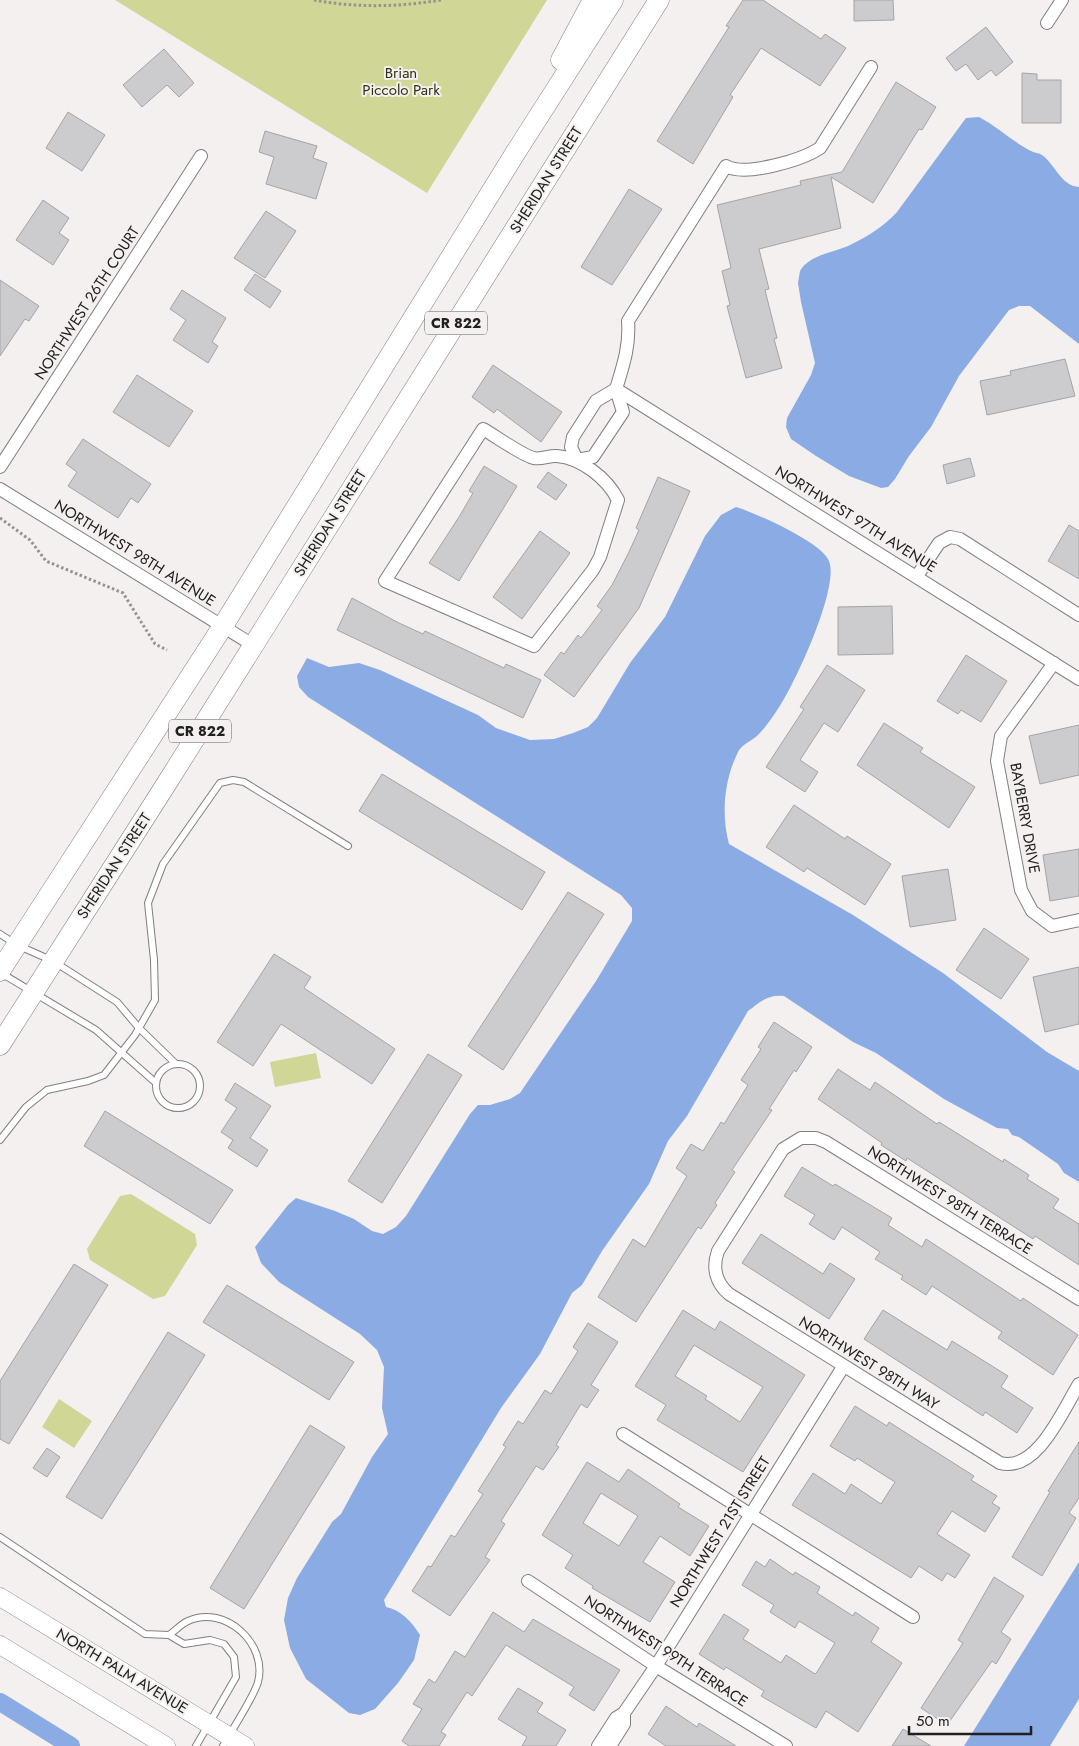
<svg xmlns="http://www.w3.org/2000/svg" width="1079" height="1746" viewBox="0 0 1079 1746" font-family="Jost,sans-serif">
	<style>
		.green { fill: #cfd696 }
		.water { fill: #8aabe4 }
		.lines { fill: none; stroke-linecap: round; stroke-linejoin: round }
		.canal { stroke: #8aabe4; stroke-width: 18 }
		.building { fill: #cccccf; stroke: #a4a4a7; fill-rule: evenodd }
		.lane-casing { stroke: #837f7e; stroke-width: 8 }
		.street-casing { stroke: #837f7e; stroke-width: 14 }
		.secondary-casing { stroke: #837f7e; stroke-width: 19 }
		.primary-casing { stroke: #837f7e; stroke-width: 21 }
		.path { stroke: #959291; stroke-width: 3; stroke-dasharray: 2.5 2.5; stroke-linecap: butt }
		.lane { stroke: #fff; stroke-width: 6 }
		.street { stroke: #fff; stroke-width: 12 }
		.secondary { stroke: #fff; stroke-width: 18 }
		.primary { stroke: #fff; stroke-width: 20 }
		.labels { text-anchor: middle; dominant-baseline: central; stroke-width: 4; stroke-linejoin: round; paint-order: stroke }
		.shield { fill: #f4f0ef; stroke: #605e5d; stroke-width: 1 }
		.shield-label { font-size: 14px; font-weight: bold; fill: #21201f }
		.park-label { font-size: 15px; fill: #2e3112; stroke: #f4f0ef }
		.street-label { font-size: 15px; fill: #21201f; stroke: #f4f0ef }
	</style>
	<rect width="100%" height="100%" fill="#f4f0ef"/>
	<g class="green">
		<path d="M115,0H547L427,193Z"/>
		<path d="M316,1053L321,1078L275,1087L270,1062Z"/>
		<path d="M131,1194L195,1234L197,1245L165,1296L153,1299L90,1260L87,1249L120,1196Z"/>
		<path d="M59,1399L92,1421L74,1448L42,1427Z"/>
	</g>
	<g class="water">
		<path d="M979,117C998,127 1013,142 1031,151C1035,153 1039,153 1042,155C1055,164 1061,186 1079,187V344L1030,306H1019L1009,310L959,376L931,427L909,456L895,479L888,487L881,488L849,476L816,456L791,439L786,427L787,418L811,375L815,363L801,302L798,283L800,271C809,255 832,253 848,246C867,237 883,227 897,212L966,118Z"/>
		<path d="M736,507C756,513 818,541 828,559C842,582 796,681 781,704C775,714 766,727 758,735C753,740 741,745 738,752C724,780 721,815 729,844L853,915L943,973L1047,1052L1079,1071V1182L1064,1173L1058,1164L1019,1137L1012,1135L1008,1129L997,1128L944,1099L876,1053L853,1042L784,996C768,994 760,1002 748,1011L687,1116L668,1141L649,1184L602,1251L582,1285L572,1293L540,1354L501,1408L384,1600L386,1607C401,1610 412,1622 420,1635L414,1660L398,1683L375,1709L360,1715L349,1713L306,1679L290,1648L284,1620L288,1598L297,1578L332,1522L341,1514L372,1457L388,1434L382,1408L384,1367L377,1350L360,1334L279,1282L261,1263L255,1247L288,1205L296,1198L335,1211L354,1219L372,1231L383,1234L396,1227L406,1216L470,1114L478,1105H490L510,1099L520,1093L596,981L632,921V908L621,895L308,697L299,687L297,676L307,658L329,667L359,663L380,670L478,715L496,728L530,740L554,739L573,733L588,727L597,718L630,663L665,617L705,536L721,515Z"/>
		<path d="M1079,1562V1699L1050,1746H964Z"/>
	</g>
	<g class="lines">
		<path class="canal" d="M0,1702L71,1746"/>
	</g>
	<g class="building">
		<path d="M743,0H763L821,39L825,34L846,48L820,86L761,48L730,95L733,97L693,164L657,141L729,27L726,26Z"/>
		<path d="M854,0H893L894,20L854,21Z"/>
		<path d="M986,27L1013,62L996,76L991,70L978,80L966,64L956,71L946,58Z"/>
		<path d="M164,49L194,83L179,97L167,85L142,107L123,85Z"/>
		<path d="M1022,73L1037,74V80H1061V123H1022Z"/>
		<path d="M896,82L936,107L922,130L919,129L873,203L831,177L841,228L759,249L769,289L765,290L777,338L774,339L782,368L746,378L727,306L730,305L722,271L731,268L717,205L801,185L800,181L842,172Z"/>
		<path d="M68,112L105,135L82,171L46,148Z"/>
		<path d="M265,131L317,146L313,158L327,163L316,199L266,184L274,157L259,152Z"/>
		<path d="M629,189L662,209L612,285L581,267Z"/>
		<path d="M43,200L69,218L59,233L69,240L53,265L16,240Z"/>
		<path d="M266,211L296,231L265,278L234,258Z"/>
		<path d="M255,274L281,291L270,308L244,290Z"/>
		<path d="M0,280L39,306L29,321L25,319L0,356Z"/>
		<path d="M182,290L226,318L212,342L218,346L208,363L173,340L186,320L170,309Z"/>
		<path d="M1065,359L1075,396L987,415L980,381L1011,375L1010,371Z"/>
		<path d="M493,365L562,412L541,442L497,409L494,413L472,397Z"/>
		<path d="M137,375L193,411L169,447L113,412Z"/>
		<path d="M83,439L151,484L138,503L131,498L118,518L68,486L77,472L66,464Z"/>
		<path d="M970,458L975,476L947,484L943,465Z"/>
		<path d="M484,466L517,486L459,581L429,563L459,517L473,493L469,491Z"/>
		<path d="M548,472L567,485L556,500L537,487Z"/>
		<path d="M658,477L690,491L639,608L574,697L544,675L561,652L564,654L578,635L581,638L602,610L597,606L612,585L628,554L639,530L636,528Z"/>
		<path d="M1069,525L1079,531V579L1048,561Z"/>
		<path d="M540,531L570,553L522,619L493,597Z"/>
		<path d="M352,598L399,623L423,634L425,631L504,668L506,664L541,680L523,718L337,630Z"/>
		<path d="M892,606L893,654L838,655V607Z"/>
		<path d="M966,655L1007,681L981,722L961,710L958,714L937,701Z"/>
		<path d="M827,665L865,690L838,732L824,723L800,760L818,772L805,792L766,767L804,709L800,707Z"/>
		<path d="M884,723L923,748L920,752L975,787L949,828L857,765Z"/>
		<path d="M1079,725V775L1040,784L1029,736Z"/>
		<path d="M382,774L545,872L522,910L359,811Z"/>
		<path d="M794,805L845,839L847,836L891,864L865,905L807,868L804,872L766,847Z"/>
		<path d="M1079,849V896L1050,901L1043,855Z"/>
		<path d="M948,869L956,920L910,927L902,876Z"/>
		<path d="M568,892L604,914L503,1070L468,1046Z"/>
		<path d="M984,928L1029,959L1001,999L956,970Z"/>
		<path d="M274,954L311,977L304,988L395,1049L372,1084L281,1024L253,1066L217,1042Z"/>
		<path d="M1079,967V1024L1045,1032L1033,977Z"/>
		<path d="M774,1022L812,1047L796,1072L794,1070L769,1109L772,1110L732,1170L735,1172L715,1203L717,1205L701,1229L698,1227L636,1322L598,1297L633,1239L645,1247L687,1176L676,1168L691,1144L703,1151L721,1122L724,1124L748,1085L741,1080L761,1049L758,1047Z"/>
		<path d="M428,1054L462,1075L382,1203L348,1181Z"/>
		<path d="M838,1069L870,1090L875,1082L937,1124L939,1122L1003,1162L1004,1159L1029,1175L1027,1179L1059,1199L1053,1208L1079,1224V1265L1035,1236L1033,1239L907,1158L906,1161L881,1145L882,1143L818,1099Z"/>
		<path d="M235,1083L271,1106L250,1138L268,1150L257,1167L228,1148L233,1140L221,1132L237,1108L225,1100Z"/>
		<path d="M105,1111L233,1190L210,1224L84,1146Z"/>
		<path d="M802,1167L833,1186L835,1184L892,1218L888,1225L922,1247L926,1239L1021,1301L1023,1298L1078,1335L1053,1375L998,1338L1002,1332L932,1286L926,1295L901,1279L903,1276L875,1259L880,1252L842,1227L834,1240L809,1224L815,1215L784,1196Z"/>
		<path d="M761,1234L823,1274L830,1263L855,1279L829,1319L742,1263Z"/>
		<path d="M74,1264L108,1285L9,1444L0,1439V1381Z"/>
		<path d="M227,1285L354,1362L329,1400L203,1322Z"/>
		<path d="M683,1310L715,1330L720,1321L805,1375L743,1472L657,1420L666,1405L635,1386ZM694,1345L763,1387L740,1422L705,1399L707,1396L675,1376Z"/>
		<path d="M883,1310L947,1350L952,1341L1008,1376L1001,1387L1033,1408L1017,1433L985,1412L983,1416L864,1339Z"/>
		<path d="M588,1323L618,1342L591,1385L599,1390L587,1408L581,1404L556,1445L559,1447L543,1470L536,1466L501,1521L505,1524L485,1557L490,1560L450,1616L412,1591L428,1566L431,1567L451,1535L455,1537L483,1494L478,1491L506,1447L503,1445L518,1421L523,1424L545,1390L551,1394L578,1351L573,1347Z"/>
		<path d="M168,1332L205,1355L102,1519L66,1497Z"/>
		<path d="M855,1406L887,1426L889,1422L914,1438L974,1476L971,1480L997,1496L992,1503L1000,1508L985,1532L952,1511L937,1534L970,1555L955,1578L947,1573L942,1581L919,1566L911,1578L792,1505L813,1473L845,1494L851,1484L881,1504L895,1482L857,1458L855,1461L830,1446Z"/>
		<path d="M310,1425L345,1447L244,1609L210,1588Z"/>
		<path d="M1079,1442V1498L1069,1513L1076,1518L1042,1576L1012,1557L1050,1492L1048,1491Z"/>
		<path d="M47,1448L60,1457L47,1477L33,1468Z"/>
		<path d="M587,1462L619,1482L628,1469L680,1504L678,1507L709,1526L690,1556L660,1536L643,1562L675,1582L650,1622L592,1588L593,1586L565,1568L573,1555L542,1535ZM601,1493L638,1516L619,1546L583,1523Z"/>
		<path d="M770,1559L793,1575L795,1572L820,1587L817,1593L853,1616L855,1612L879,1628L871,1642L902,1663L858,1732L826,1711L816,1728L761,1696L764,1691L726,1667L724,1670L699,1654L724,1614L749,1630L743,1639L781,1663L786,1655L815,1674L817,1672L835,1643L799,1621L795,1628L770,1612L774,1605L742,1585L756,1561L765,1567Z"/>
		<path d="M994,1577L1024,1596L1001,1632L1011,1639L996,1664L992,1661L947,1725L921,1708L963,1643L958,1640Z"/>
		<path d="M493,1612L524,1632L533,1619L620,1670L594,1711L569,1695L574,1687L506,1645L472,1696L467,1692L441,1732L446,1735L439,1746H409L402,1741L422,1709L413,1704L429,1679L435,1683L455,1651L465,1657Z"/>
		<path d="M518,1688L543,1703L537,1712L566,1730L556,1746H522L527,1737L498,1719Z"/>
		<path d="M666,1706L697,1727L699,1723L736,1746H666L648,1734Z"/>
		<path d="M903,1729L931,1746H892Z"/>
	</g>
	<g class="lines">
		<g class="lane-casing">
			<g id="lane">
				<path d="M0,934L17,945L53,961L117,1002L139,1028L176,1064"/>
				<path d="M1,973L96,1030L156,1083"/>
				<circle cx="178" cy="1086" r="22"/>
				<path d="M0,1140L26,1107L47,1090L88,1081L104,1075L135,1035L155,1000L154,960L148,903L163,864L220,783L233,780L244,782L348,846"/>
				<path d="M0,1537L145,1634L169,1635"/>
				<path d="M196,1746L236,1677L234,1657L224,1644L210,1640L184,1644L169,1635C175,1631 181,1624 188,1621C225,1604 268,1644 258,1682C254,1697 231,1731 223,1746"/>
			</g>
		</g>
		<g class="street-casing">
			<g id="street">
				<path d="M1047,23L1062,0"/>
				<path d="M616,389L1079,679"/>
				<path d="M616,389C623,366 630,346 628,321L726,166C745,177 802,160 820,148L871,67"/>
				<path d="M616,389L623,412L593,457L577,460L571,447L573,437L596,401Z"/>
				<path d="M483,429C494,435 523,456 534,458C541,460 550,455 557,456C581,458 607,478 618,500L600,557L593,570L534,646L385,581Z"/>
				<path d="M0,467L201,156"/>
				<path d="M0,489L253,645"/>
				<path d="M917,576L939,543L950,537L960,539L1079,615"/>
				<path d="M1054,663L1001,736L997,761L1021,890L1032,911L1052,926L1079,920"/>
				<path d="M1079,1299L826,1142L816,1138H801L783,1149L718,1251C712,1268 716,1283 729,1294L1000,1463C1037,1473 1063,1410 1079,1384"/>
				<path d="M623,1434L913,1617"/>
				<path d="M528,1581L656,1666L786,1746"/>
				<path d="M598,1746L616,1718L624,1713L656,1666L843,1367"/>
				<path d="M610,1746L624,1724V1713"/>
			</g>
		</g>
		<g class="secondary-casing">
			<g id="secondary">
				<path d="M0,1597L245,1746"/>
				<path d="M0,1645L166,1746"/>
			</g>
		</g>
		<g class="primary-casing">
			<g id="primary">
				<path d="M561,60L593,0"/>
				<path d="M0,971L223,626L514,155L613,0"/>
				<path d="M0,1045L165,786L659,0"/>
			</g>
		</g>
		<g class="path">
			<path d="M314,0C357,8 398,7 441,0"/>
			<path d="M0,518L30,540L46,561L123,593L155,644L167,650"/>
		</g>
		<use href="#lane" class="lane"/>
		<use href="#street" class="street"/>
		<use href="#secondary" class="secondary"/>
		<use href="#primary" class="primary"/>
	</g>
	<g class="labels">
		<g class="shield">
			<rect x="425" y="311.5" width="62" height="23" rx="4"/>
			<rect x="169" y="719.5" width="62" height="23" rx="4"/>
		</g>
		<g class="shield-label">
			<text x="456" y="323">CR 822</text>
			<text x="200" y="731">CR 822</text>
		</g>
		<g class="park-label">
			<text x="401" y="73">Brian<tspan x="401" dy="17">Piccolo Park</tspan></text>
		</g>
		<g class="street-label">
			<text transform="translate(546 180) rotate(-58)">SHERIDAN STREET</text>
			<text transform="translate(87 303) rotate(-57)">NORTHWEST 26TH COURT</text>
			<text transform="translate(856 519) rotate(32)">NORTHWEST 97TH AVENUE</text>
			<text transform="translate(330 523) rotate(-58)">SHERIDAN STREET</text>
			<text transform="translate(135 553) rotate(32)">NORTHWEST 98TH AVENUE</text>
			<text transform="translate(1025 818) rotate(80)">BAYBERRY DRIVE</text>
			<text transform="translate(114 866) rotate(-57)">SHERIDAN STREET</text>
			<text transform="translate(950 1200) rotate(32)">NORTHWEST 98TH TERRACE</text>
			<text transform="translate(869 1363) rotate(32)">NORTHWEST 98TH WAY</text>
			<text transform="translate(720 1532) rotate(-58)">NORTHWEST 21ST STREET</text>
			<text transform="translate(666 1651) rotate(33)">NORTHWEST 99TH TERRACE</text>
			<text transform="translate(122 1671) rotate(31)">NORTH PALM AVENUE</text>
		</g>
	</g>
	<path d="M909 1726v8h122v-8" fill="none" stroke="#21201f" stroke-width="2.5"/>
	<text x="916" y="1726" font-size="15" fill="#21201f" stroke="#f4f0ef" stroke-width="4" paint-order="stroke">50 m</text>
</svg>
